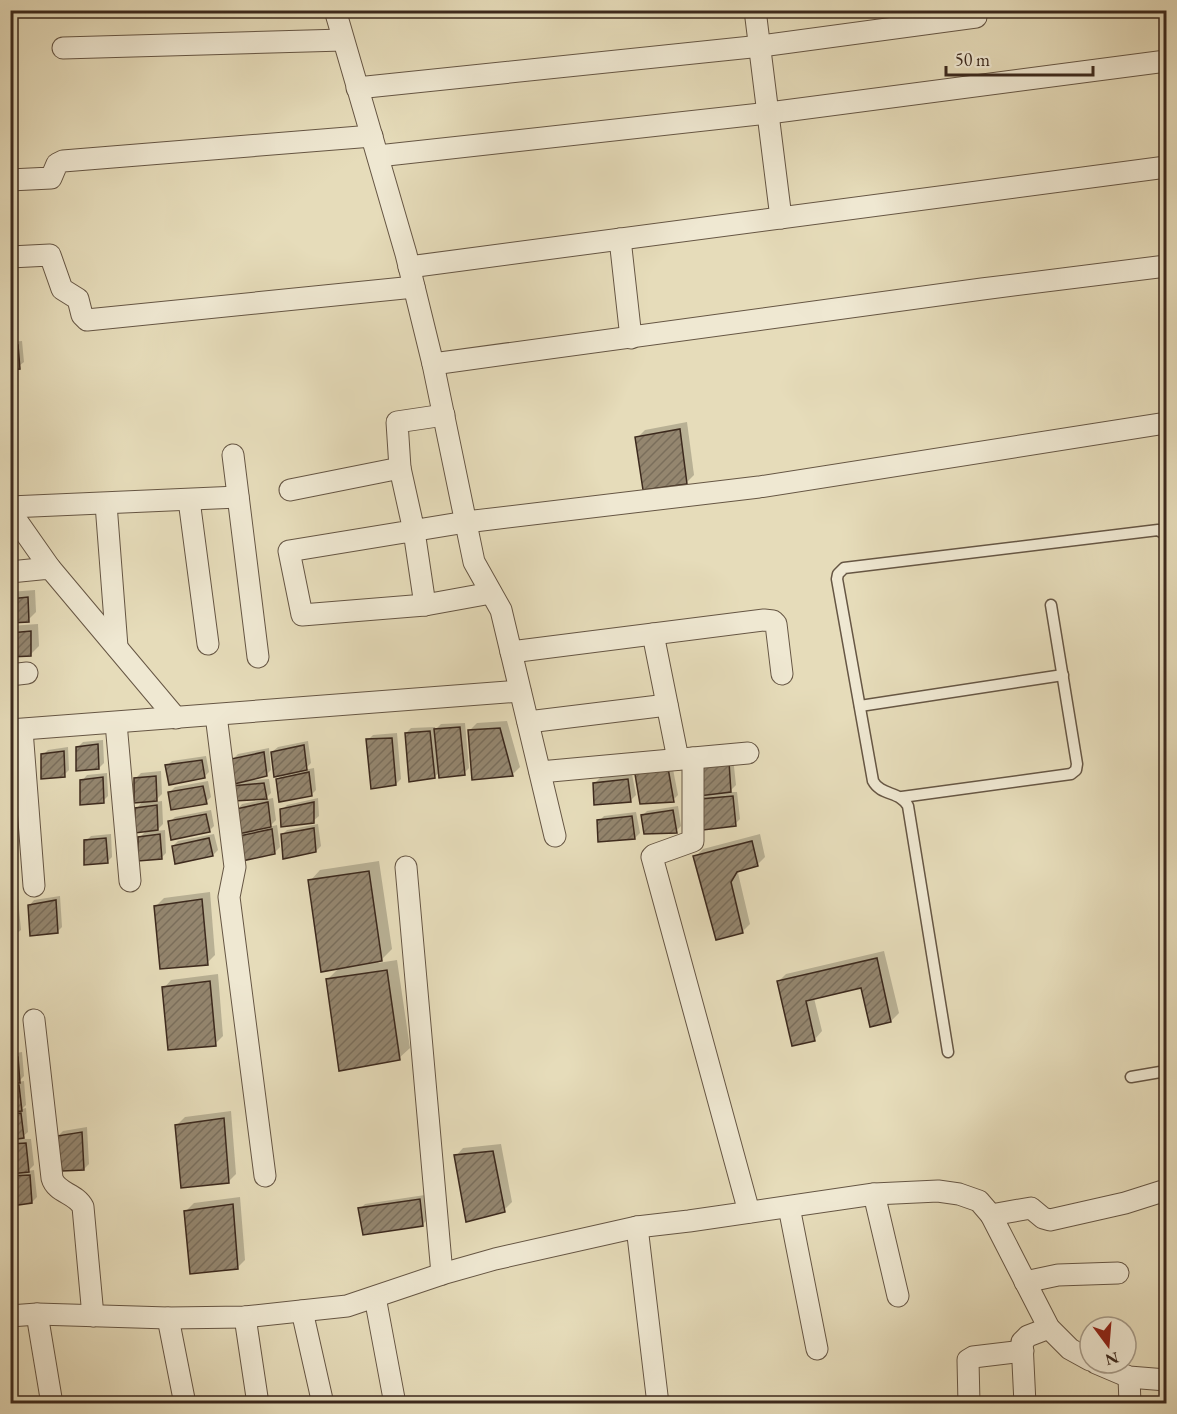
<svg xmlns="http://www.w3.org/2000/svg" width="1177" height="1414" viewBox="0 0 1177 1414" font-family="'EB Garamond',serif">
	<style>
		.shadow { fill: #0003 }
		.building { fill: url(#building-hatch); stroke: #3c291d; stroke-width: 1.5 }
		.lines { fill: none; stroke-linecap: round; stroke-linejoin: round }
		.lane-casing { stroke: #665644; stroke-width: 13 }
		.street-casing { stroke: #665644; stroke-width: 23 }
		.lane { stroke: #efe8d2; stroke-width: 10 }
		.street { stroke: #efe8d2; stroke-width: 21 }
	</style>
	<defs>
		<pattern id="building-hatch" width="6" height="6" patternUnits="userSpaceOnUse" patternTransform="scale(1.5)"><rect width="6" height="6" fill="#94866f"/><path d="M-1 1l2-2M0 6l6-6M5 7l2-2" fill="none" stroke="#7a6e5b"/></pattern>
	</defs>
	<rect width="100%" height="100%" fill="#e6dcba"/>
	<filter id="stains"><feTurbulence type="fractalNoise" baseFrequency=".00333" numOctaves="4"/><feColorMatrix values="0 0 0 0 .2 0 0 0 0 .09 0 0 0 0 .02 0 0 0 .5 -.17"/></filter>
	<radialGradient id="worn" r=".72"><stop offset=".6" stop-color="#630" stop-opacity="0"/><stop offset="1" stop-color="#630" stop-opacity=".3"/></radialGradient>
	<g class="shadow">
		<path d="M22,341L24,362L10,373V342Z"/>
		<path d="M687,422L694,475L686,483L637,438L645,430Z"/>
		<path d="M35,590L36,612L28,620L10,622V592Z"/>
		<path d="M38,624L39,646L31,654L10,656V626Z"/>
		<path d="M507,721L520,767L512,775L469,731L477,723Z"/>
		<path d="M465,723L469,768L464,773L440,772L434,777L406,733L411,728L435,727V730L441,724Z"/>
		<path d="M397,733L401,779L396,784L368,740L373,735Z"/>
		<path d="M103,740L104,763L99,768L78,747L83,742Z"/>
		<path d="M308,741L311,763L304,770L314,768L316,790L311,795L278,779L284,773L272,752L278,747Z"/>
		<path d="M68,747L69,770L64,775L43,755L48,750Z"/>
		<path d="M269,748L271,770L266,775L253,778V780L269,779L271,793L266,798L233,787L239,781L233,759L238,754Z"/>
		<path d="M12,753L13,776L10,779V754Z"/>
		<path d="M206,756L209,772L204,777L167,766L172,761Z"/>
		<path d="M733,757L736,785L729,792H737L740,819L735,824L702,800Z"/>
		<path d="M672,764L678,795L673,800L642,770Z"/>
		<path d="M161,771L162,794L154,802L162,801L163,824L156,831L165,830L166,853L161,858L140,837L147,830L137,808L144,800L135,779L141,773Z"/>
		<path d="M107,773L108,796L103,801L82,781L87,775Z"/>
		<path d="M632,774L636,795L631,800L595,783L600,778Z"/>
		<path d="M15,781L16,801L10,806V782Z"/>
		<path d="M208,781L211,797L206,802L170,792L175,787Z"/>
		<path d="M273,798L276,820L269,827L277,825L280,847L275,852L241,836L247,830L237,810L242,804Z"/>
		<path d="M318,798L319,816L313,821L282,810L287,805Z"/>
		<path d="M678,806L681,826L676,831L642,816L647,811Z"/>
		<path d="M211,810L214,826L209,831L170,822L175,817Z"/>
		<path d="M636,812L640,833L635,838L599,821L604,816Z"/>
		<path d="M17,816L18,836L10,841V817Z"/>
		<path d="M318,824L321,846L316,851L282,835L287,830Z"/>
		<path d="M111,834L112,857L107,862L86,841L91,836Z"/>
		<path d="M214,834L218,850L213,855L173,846L178,841Z"/>
		<path d="M760,834L765,857L757,865L740,870L738,873L750,924L742,932L695,857L703,849Z"/>
		<path d="M379,861L392,949L378,963L397,960L410,1048L399,1058L328,979L340,967L310,881L320,870Z"/>
		<path d="M210,892L215,955L207,963L156,906L164,898Z"/>
		<path d="M60,896L62,927L57,932L29,906L34,900Z"/>
		<path d="M18,899L21,930L15,935H10V900Z"/>
		<path d="M884,951L899,1013L891,1021L863,986L814,998L822,1031L815,1039L778,982L786,974Z"/>
		<path d="M218,974L223,1036L215,1044L164,988L171,980Z"/>
		<path d="M22,1052L24,1076L18,1082L24,1081L26,1105L22,1109L26,1108L28,1132L20,1139H31L34,1165L28,1171L34,1170L37,1197L32,1202L12,1176L16,1172H10V1142L15,1138H10V1054Z"/>
		<path d="M231,1111L236,1174L228,1182L177,1125L185,1117Z"/>
		<path d="M87,1127L89,1164L84,1169L58,1136L63,1131Z"/>
		<path d="M501,1144L512,1202L504,1210L456,1156L463,1148Z"/>
		<path d="M425,1195L428,1219L423,1224L360,1209L365,1204Z"/>
		<path d="M240,1197L245,1260L237,1268L186,1211L194,1203Z"/>
	</g>
	<g class="building">
		<path d="M18,345L20,369L12,370L13,374H10V346Z"/>
		<path d="M680,429L687,484L643,490L635,437Z"/>
		<path d="M28,597L29,622L10,623V599Z"/>
		<path d="M31,631V656L10,657V633Z"/>
		<path d="M460,727L465,775L439,778L434,729Z"/>
		<path d="M500,728L513,776L472,780L468,730Z"/>
		<path d="M430,731L435,778L409,782L405,733Z"/>
		<path d="M392,738L396,785L371,789L366,739Z"/>
		<path d="M98,744L99,769L76,771V747Z"/>
		<path d="M304,745L307,770L274,777L271,752Z"/>
		<path d="M64,751L65,777L41,779V754Z"/>
		<path d="M264,752L267,776L234,784L231,759Z"/>
		<path d="M202,760L205,778L169,785L165,765Z"/>
		<path d="M729,762L731,792L699,796L696,765Z"/>
		<path d="M668,768L674,802L640,804L635,774Z"/>
		<path d="M309,772L312,796L279,802L276,779Z"/>
		<path d="M156,776L157,801L134,803V778Z"/>
		<path d="M103,777L104,803L80,805V780Z"/>
		<path d="M628,779L631,802L594,805L593,783Z"/>
		<path d="M264,783L267,799L234,801L231,786Z"/>
		<path d="M203,786L207,804L171,810L168,792Z"/>
		<path d="M733,796L736,826L703,830L700,799Z"/>
		<path d="M268,802L271,827L238,834L236,809Z"/>
		<path d="M314,802V823L281,827L280,809Z"/>
		<path d="M157,805L158,830L135,833V808Z"/>
		<path d="M673,810L677,833L644,834L641,815Z"/>
		<path d="M206,814L210,832L171,840L168,821Z"/>
		<path d="M632,816L635,839L598,842L597,820Z"/>
		<path d="M13,820L14,842L10,843V821Z"/>
		<path d="M314,828L316,852L283,859L281,834Z"/>
		<path d="M272,829L275,854L242,861L239,836Z"/>
		<path d="M160,834L162,859L138,861V837Z"/>
		<path d="M106,838L108,863L84,865V840Z"/>
		<path d="M209,838L213,856L175,864L172,846Z"/>
		<path d="M752,841L758,866L737,872L731,882L743,933L716,940L693,856Z"/>
		<path d="M369,871L382,961L321,972L308,880Z"/>
		<path d="M202,899L208,965L160,969L154,906Z"/>
		<path d="M56,900L58,933L30,936L28,905Z"/>
		<path d="M14,903L16,936L10,937V904Z"/>
		<path d="M877,958L891,1022L870,1027L861,988L806,1001L815,1041L792,1046L777,981Z"/>
		<path d="M387,970L400,1060L339,1071L326,979Z"/>
		<path d="M210,981L216,1046L168,1050L162,987Z"/>
		<path d="M18,1057L20,1083H10V1058Z"/>
		<path d="M19,1085L22,1111L10,1112V1086Z"/>
		<path d="M21,1113L24,1138L10,1140V1114Z"/>
		<path d="M224,1118L229,1183L181,1188L175,1125Z"/>
		<path d="M82,1132L84,1170L62,1171L57,1136Z"/>
		<path d="M26,1143L29,1172L10,1174V1144Z"/>
		<path d="M493,1151L505,1212L466,1222L454,1155Z"/>
		<path d="M30,1175L32,1203L12,1206L10,1176Z"/>
		<path d="M420,1199L423,1226L363,1235L358,1208Z"/>
		<path d="M233,1204L238,1269L190,1274L184,1211Z"/>
	</g>
	<g class="lines">
		<g class="lane-casing">
			<g id="lane">
				<path d="M860,706L1063,675"/>
				<path d="M902,797L1071,774L1076,770L1077,764L1051,605"/>
				<path d="M948,1052L908,806C900,791 881,796 873,781L837,579L838,574L844,568L1158,530L1166,535"/>
				<path d="M1131,1077L1166,1071"/>
			</g>
		</g>
		<g class="street-casing">
			<g id="street">
				<path d="M335,10L406,254L433,364L474,562L501,610L555,836"/>
				<path d="M755,10L781,218"/>
				<path d="M63,48L343,40"/>
				<path d="M357,88L761,46L976,17"/>
				<path d="M378,156L769,113L1166,61"/>
				<path d="M10,180L51,178L57,164L63,161L372,136"/>
				<path d="M620,239L631,338"/>
				<path d="M10,257L50,255L62,289L78,299L82,315L87,320L414,287"/>
				<path d="M409,267L1166,167"/>
				<path d="M433,364L982,289L1166,266"/>
				<path d="M233,455L258,657"/>
				<path d="M400,468L414,531L425,605L302,615L289,551L466,522L759,487L1166,423"/>
				<path d="M290,490L400,468L397,422L444,415"/>
				<path d="M189,500L208,644"/>
				<path d="M106,504L117,647"/>
				<path d="M10,507L238,497"/>
				<path d="M10,511L50,568"/>
				<path d="M10,572L50,568L176,718"/>
				<path d="M425,605L491,593"/>
				<path d="M653,634L678,759"/>
				<path d="M511,652L764,620L773,621L776,624L782,674"/>
				<path d="M10,675L27,673"/>
				<path d="M216,715L235,867L229,897L265,1176"/>
				<path d="M528,722L667,705"/>
				<path d="M116,723L130,881"/>
				<path d="M10,730L520,691"/>
				<path d="M22,730L34,886"/>
				<path d="M693,758V841L654,855L652,857L749,1212"/>
				<path d="M540,772L748,753"/>
				<path d="M406,867L442,1274"/>
				<path d="M34,1020L52,1178C56,1193 76,1193 83,1207L93,1316"/>
				<path d="M874,1194L898,1296"/>
				<path d="M789,1207L817,1349"/>
				<path d="M991,1215L1031,1208L1043,1218L1050,1220L1125,1203L1166,1190"/>
				<path d="M637,1227L658,1404"/>
				<path d="M1025,1282L1058,1275L1118,1273"/>
				<path d="M375,1297L395,1404"/>
				<path d="M302,1311L323,1404"/>
				<path d="M37,1314L52,1404"/>
				<path d="M10,1316L37,1314L168,1318L245,1317L347,1306L442,1274L495,1259L637,1227L689,1221L874,1194L938,1191L959,1194L979,1201L991,1215L1049,1328L1070,1349L1090,1360"/>
				<path d="M245,1317L258,1404"/>
				<path d="M168,1318L185,1404"/>
				<path d="M1096,1363L1129,1377L1166,1380"/>
				<path d="M1129,1377L1130,1404"/>
				<path d="M969,1404L968,1360L973,1357L1023,1351"/>
				<path d="M1025,1404L1022,1342L1028,1336L1049,1328"/>
			</g>
		</g>
		<use href="#lane" class="lane"/>
		<use href="#street" class="street"/>
	</g>
	<rect width="1177" height="1414" fill="none" stroke="#e6dcba" stroke-width="36"/>
	<rect x="12" y="12" width="1153" height="1390" fill="none" stroke="#3c291d" stroke-width="3"/>
	<rect x="18" y="18" width="1141" height="1378" fill="none" stroke="#3c291d" stroke-width="1.5"/>
	<g transform="translate(1108 1345) rotate(164)"><circle r="28" fill="#efe8d2" stroke="#a79c8a" stroke-width="1.5"/>
	<path d="M0-4.5L10 22L0 15L-10 22Z" fill="#8f2418"/>
	<text y="-9" font-size="16" font-weight="bold" text-anchor="middle" fill="#3c291d">N</text>
	</g>
	<path d="M946 66v9h147v-9" fill="none" stroke="#3c291d" stroke-width="3"/>
	<text x="955" y="66" font-size="18" fill="#3c291d" stroke="#efe8d2" stroke-width="4.5" paint-order="stroke">50 m</text>
	<rect width="100%" height="100%" filter="url(#stains)"/>
	<rect width="100%" height="100%" fill="url(#worn)"/>
</svg>
